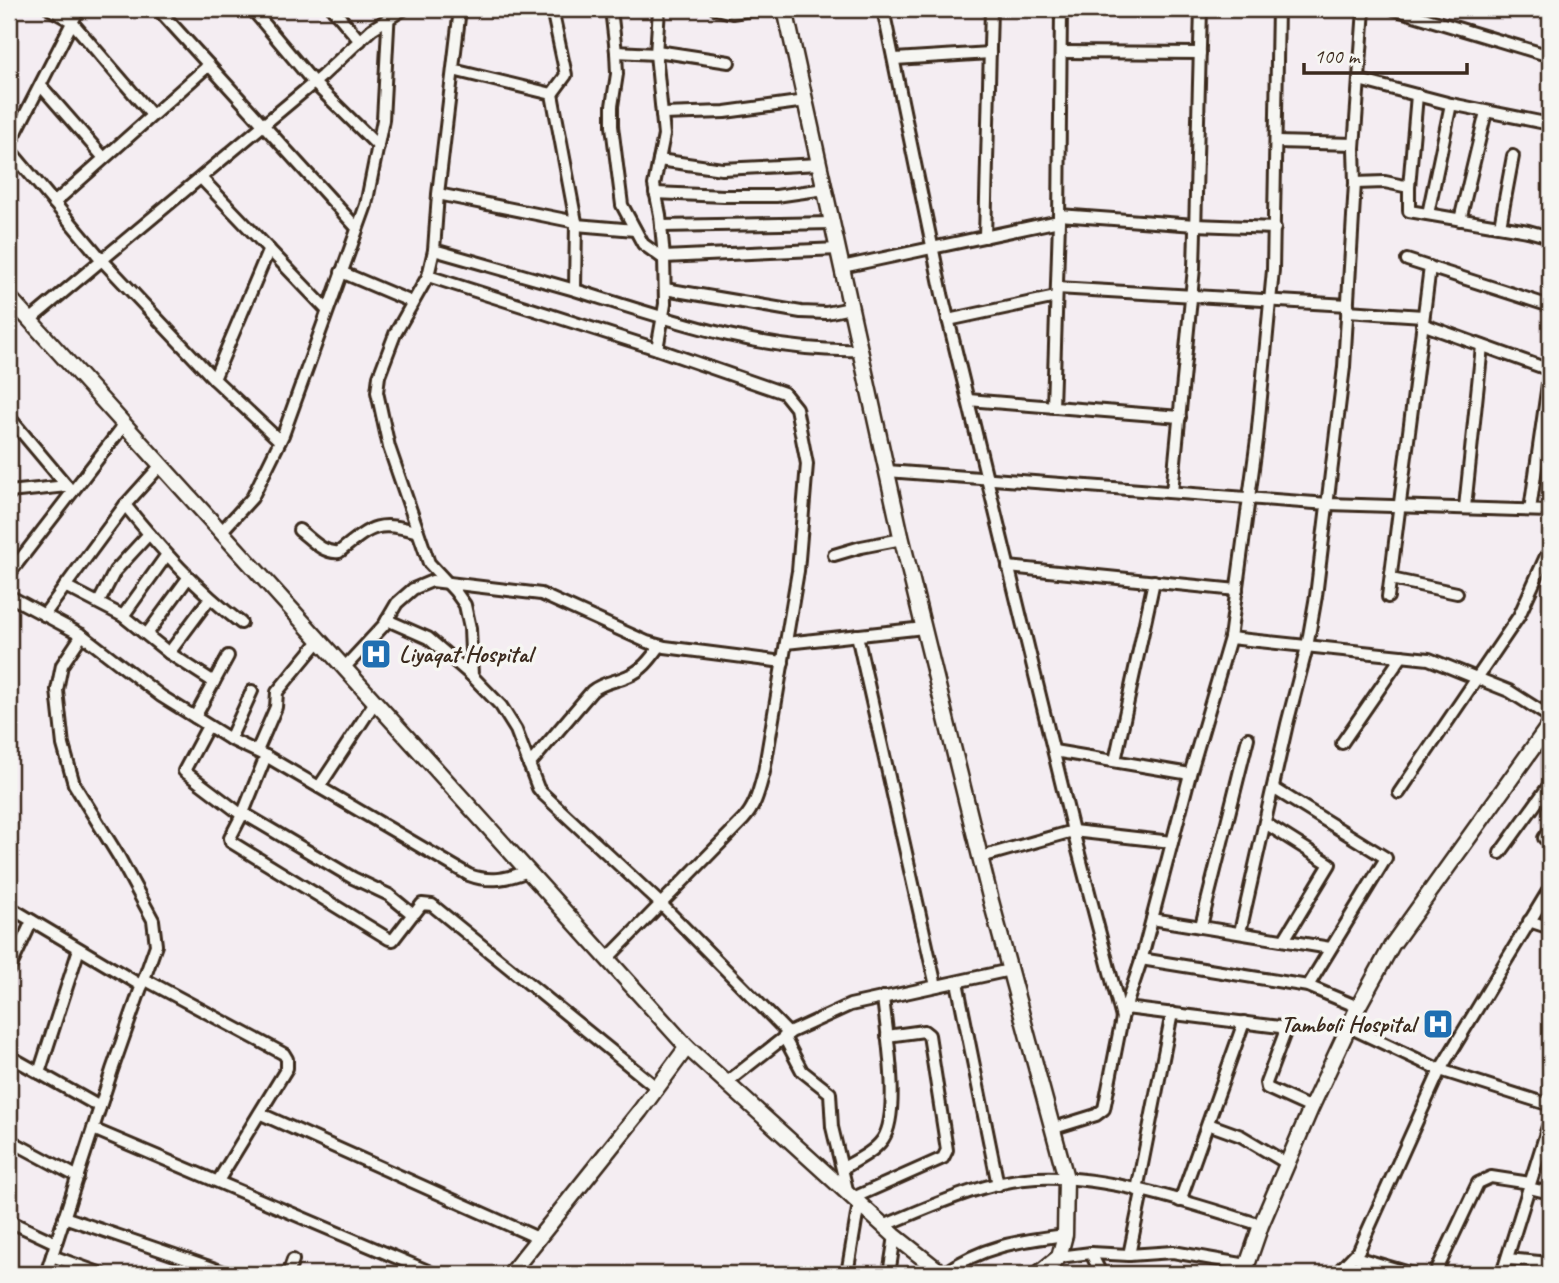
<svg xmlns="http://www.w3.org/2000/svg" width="1559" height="1283" viewBox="0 0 1559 1283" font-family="Caveat,sans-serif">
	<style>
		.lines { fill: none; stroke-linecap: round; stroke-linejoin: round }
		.minor-casing { stroke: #3b2a1e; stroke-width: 16 }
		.tertiary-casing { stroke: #3b2a1e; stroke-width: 19 }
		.minor { stroke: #f6f6f2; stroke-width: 10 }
		.tertiary { stroke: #f6f6f2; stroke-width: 14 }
		.labels { text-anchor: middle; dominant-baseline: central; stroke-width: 7; stroke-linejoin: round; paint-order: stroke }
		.poi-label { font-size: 24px; font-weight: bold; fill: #3b2a1e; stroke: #f6f6f2; text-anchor: start }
	</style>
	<rect width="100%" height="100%" fill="#f4edf2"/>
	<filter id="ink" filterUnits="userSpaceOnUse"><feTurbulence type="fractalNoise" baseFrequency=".0143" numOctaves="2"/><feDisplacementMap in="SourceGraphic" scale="14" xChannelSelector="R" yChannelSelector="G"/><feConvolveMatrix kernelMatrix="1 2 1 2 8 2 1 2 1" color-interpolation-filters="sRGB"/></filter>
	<g filter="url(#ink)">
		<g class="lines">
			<g class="minor-casing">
				<g id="minor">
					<path d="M50,9L71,21L152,115"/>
					<path d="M158,9L357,228"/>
					<path d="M252,9L314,83L378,146"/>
					<path d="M333,9L360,41"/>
					<path d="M552,9L566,75L552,94"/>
					<path d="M611,9L616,52L656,54"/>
					<path d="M716,9L732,13L757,9"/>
					<path d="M883,9L942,294L1073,831L1122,1018"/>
					<path d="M1394,9L1550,56"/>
					<path d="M657,51L729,62"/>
					<path d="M616,52L617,74L612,106V126L622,205L643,244L664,259"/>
					<path d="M1061,52L1200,53"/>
					<path d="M895,59L990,53"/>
					<path d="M453,70L552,94L576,222"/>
					<path d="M1359,80L1451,104L1550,124"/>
					<path d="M41,86L104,158"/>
					<path d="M662,114L725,112L806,101"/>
					<path d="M1276,142L1354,144"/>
					<path d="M9,146L79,9"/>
					<path d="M9,149L102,260L214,379L280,441"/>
					<path d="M659,160L722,169L820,164"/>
					<path d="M201,178L327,310"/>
					<path d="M1355,183L1385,182L1409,187V211L1528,231L1550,237"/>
					<path d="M1409,187L1417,95"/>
					<path d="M655,193L724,196H776L825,189"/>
					<path d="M438,194L576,222L575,290L434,250L438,194L460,9"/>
					<path d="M54,203L209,65"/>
					<path d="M1428,214L1451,104"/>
					<path d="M1059,215L1195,225L1275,228"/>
					<path d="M1460,220L1486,112"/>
					<path d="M576,225L635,230"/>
					<path d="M661,226L833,223"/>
					<path d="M1500,226L1513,156"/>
					<path d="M985,237L991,9"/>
					<path d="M434,250L428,276L395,334L379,376L377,392L389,447L429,563L455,591L465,605L470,628L472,676L501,706L516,730L538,788L542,793L661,904L788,1033"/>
					<path d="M664,257L838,249"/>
					<path d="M1407,260L1550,306"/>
					<path d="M842,267L1059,221"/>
					<path d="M341,272L412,302"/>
					<path d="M428,276L657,349L784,393L796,408L807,464L798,571L764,772C759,790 756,806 743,820L607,959"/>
					<path d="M1057,288L1348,305"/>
					<path d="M665,289L801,312L826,313L851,308"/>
					<path d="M575,290C667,319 763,353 860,350"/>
					<path d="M1347,311L1423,316"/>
					<path d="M30,320L322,76L372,29L404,9"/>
					<path d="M948,320L1056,297"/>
					<path d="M1422,324L1550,370"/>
					<path d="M657,349L665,304L664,257L660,215L654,185L664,135L656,54L659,9"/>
					<path d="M214,379L269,249"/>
					<path d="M968,400L1180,417"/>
					<path d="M1053,407L1059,221L1061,9"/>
					<path d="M9,417L72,492"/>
					<path d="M887,471L1328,504L1550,511"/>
					<path d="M9,492L67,486"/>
					<path d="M1172,492L1194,268L1201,9"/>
					<path d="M125,505C161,549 196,589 241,623"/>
					<path d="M1465,507L1482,346"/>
					<path d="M1530,510L1550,370"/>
					<path d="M299,530C311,539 323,554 339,552C372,526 377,520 418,532"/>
					<path d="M221,532L252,498L283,435L366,205L383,120L389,9"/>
					<path d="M834,555L861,547L902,539"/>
					<path d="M1008,567L1237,590"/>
					<path d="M9,574L124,425"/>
					<path d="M1391,579L1457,593"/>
					<path d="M65,586L123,616L169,653L214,682"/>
					<path d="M9,596L82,635L161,696L230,739L266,756L469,875C490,883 507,879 528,871"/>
					<path d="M1388,597L1430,267"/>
					<path d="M99,602L115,571L149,534"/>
					<path d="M44,615L125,505L161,465"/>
					<path d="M123,616L166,556"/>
					<path d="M387,620L428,638L472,676"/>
					<path d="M147,634L188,578"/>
					<path d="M857,635L936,986"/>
					<path d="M1230,638L1429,659L1509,691L1550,717"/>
					<path d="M786,643L924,628"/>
					<path d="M169,653L210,598"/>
					<path d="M344,668L384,625L397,603L413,589L432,581L541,594L647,642L665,647L783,662"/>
					<path d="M195,717L228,656"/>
					<path d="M208,726L184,771L242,815"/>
					<path d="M230,739L252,691"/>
					<path d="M1342,743L1402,656"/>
					<path d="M257,751L276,707L277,692L319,641"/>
					<path d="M1054,751L1190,774"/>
					<path d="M266,756L243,813L353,878L389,895L411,913H415L422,904L432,905L657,1088"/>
					<path d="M1115,761L1154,581"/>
					<path d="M529,765L592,691C603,682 615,682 628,676C643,670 651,658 660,646"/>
					<path d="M319,787L375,702"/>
					<path d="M1273,788L1386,858L1308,986"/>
					<path d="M1399,793L1519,616L1546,556"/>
					<path d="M243,813L230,838L231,842L389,939L393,940L413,914"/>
					<path d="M1265,823L1330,864L1284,940"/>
					<path d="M1544,838L1550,830"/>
					<path d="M1500,853L1550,784"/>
					<path d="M981,857L1073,831L1172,842"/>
					<path d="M9,907L142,986"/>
					<path d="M1152,919L1330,948"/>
					<path d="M1529,921L1550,928"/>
					<path d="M1201,926L1248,738"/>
					<path d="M1240,932L1287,724L1307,647L1316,596L1344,367L1355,183L1354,148L1364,9"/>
					<path d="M1141,959L1308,986L1358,1007"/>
					<path d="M9,970L32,921"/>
					<path d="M144,979L284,1054L287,1059V1068L218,1181"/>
					<path d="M957,982L998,1185"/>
					<path d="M1126,1008L1280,1027L1284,1030V1035L1266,1083L1267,1088L1311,1108"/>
					<path d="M1349,1027L1440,1070L1550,1105"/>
					<path d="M784,1037L802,1071L830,1093L832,1127L848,1194"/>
					<path d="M9,1056L100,1107"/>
					<path d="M39,1073L79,949"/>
					<path d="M726,1083L791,1032L850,1005L1010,970"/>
					<path d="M261,1114L538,1238"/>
					<path d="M1208,1124L1241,1136L1288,1164"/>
					<path d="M1054,1128L1096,1115L1104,1109L1122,1018L1141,961L1190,774L1230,638L1257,439L1273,270L1278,9"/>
					<path d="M93,1129L435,1274"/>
					<path d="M9,1140L78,1177"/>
					<path d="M843,1168C857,1160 874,1152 883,1139C901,1112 886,1030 883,997"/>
					<path d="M1529,1188L1550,1193"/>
					<path d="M1137,1190L1172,1013"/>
					<path d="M853,1198L943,1158L947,1150L929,1035L924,1031L887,1036"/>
					<path d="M1180,1201L1244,1022"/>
					<path d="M64,1217L230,1274"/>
					<path d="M9,1221L56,1243"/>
					<path d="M883,1226C932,1206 984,1181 1036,1178C1106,1174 1194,1204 1261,1225"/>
					<path d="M1091,1253L1101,1274"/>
					<path d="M1129,1255L1142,1192"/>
					<path d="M52,1256L102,1274"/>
					<path d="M1059,1257L1091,1253L1129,1255L1173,1252L1247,1265"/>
					<path d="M1355,1257L1413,1274"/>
					<path d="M1507,1259L1550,1263"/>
					<path d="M46,1274L112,1070L156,945L153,920L119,857L74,784L63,745L57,690L62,665L82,635"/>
					<path d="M288,1274L293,1260"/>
					<path d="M847,1274L859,1203"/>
					<path d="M889,1274L895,1236"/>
					<path d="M942,1274C983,1246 1018,1241 1065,1235"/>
					<path d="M1336,1274L1359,1250L1440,1070L1550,888"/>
					<path d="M1435,1274L1478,1183L1491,1177L1530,1183"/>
					<path d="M1502,1274L1550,1120"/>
				</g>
			</g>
			<g class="tertiary-casing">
				<g id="tertiary">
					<path d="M785,9L901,536L991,901L1066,1178L1065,1235L1059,1257L1038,1274"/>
					<path d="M9,297L687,1047L895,1236L943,1274"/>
					<path d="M510,1274L640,1111L687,1047"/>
					<path d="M1244,1274L1261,1225L1311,1108L1358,1007L1392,945L1550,724"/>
				</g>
			</g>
			<use href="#minor" class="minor"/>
			<use href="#tertiary" class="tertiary"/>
		</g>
	</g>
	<defs>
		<g id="hospital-square" transform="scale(1.575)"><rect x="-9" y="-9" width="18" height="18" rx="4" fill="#1f6fb2" stroke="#f6f6f2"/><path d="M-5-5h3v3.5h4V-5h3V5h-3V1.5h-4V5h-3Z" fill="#fff"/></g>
	</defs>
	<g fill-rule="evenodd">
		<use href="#hospital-square" x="376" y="654"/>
		<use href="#hospital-square" x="1438" y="1024"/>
	</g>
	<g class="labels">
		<g class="poi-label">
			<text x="399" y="654">Liyaqat Hospital</text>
			<text x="1415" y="1024" text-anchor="end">Tamboli Hospital</text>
		</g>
	</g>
	<rect width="1559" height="1283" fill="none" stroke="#f6f6f2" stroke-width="35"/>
	<rect x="18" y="18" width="1524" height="1248" fill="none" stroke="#3b2a1e" stroke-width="2.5" filter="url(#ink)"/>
	<path d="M1304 63v10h163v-10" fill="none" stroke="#3b2a1e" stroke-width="3.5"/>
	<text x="1314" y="63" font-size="21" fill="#3b2a1e" stroke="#f6f6f2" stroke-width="5" paint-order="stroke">100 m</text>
</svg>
